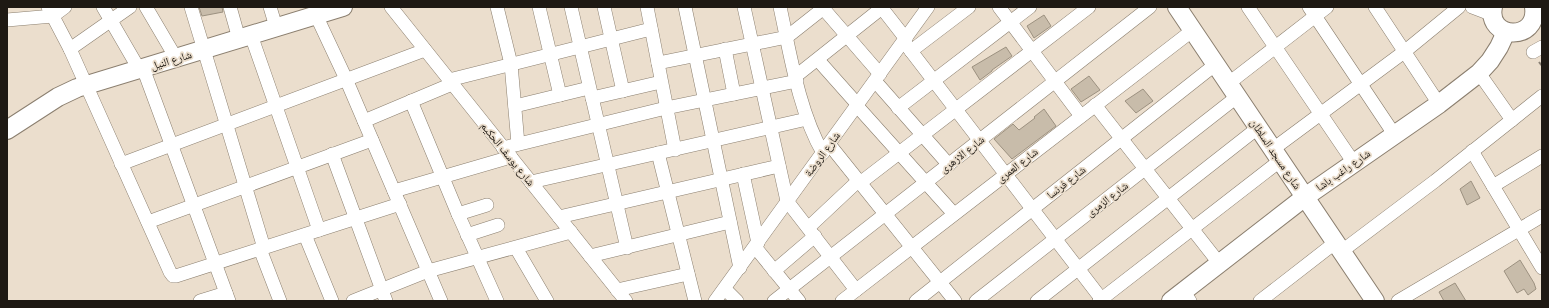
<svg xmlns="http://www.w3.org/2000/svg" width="1549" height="308" viewBox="0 0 1549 308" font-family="'IBM Plex Sans','Noto Naskh Arabic',sans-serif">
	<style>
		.building { fill: #c8bcaa; stroke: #9c9180 }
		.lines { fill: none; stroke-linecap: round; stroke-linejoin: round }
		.street-casing { stroke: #8b7f6f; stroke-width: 14 }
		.secondary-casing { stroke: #8b7f6f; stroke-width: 20 }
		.path { stroke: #8a8175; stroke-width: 2; stroke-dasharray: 4 2; stroke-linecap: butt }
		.street { stroke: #fff; stroke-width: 13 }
		.secondary { stroke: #fff; stroke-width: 18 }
		.labels { text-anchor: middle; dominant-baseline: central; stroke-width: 3.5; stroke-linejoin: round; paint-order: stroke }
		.street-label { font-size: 11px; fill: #1e1913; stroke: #ebdecd }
	</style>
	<rect width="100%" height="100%" fill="#ebdecd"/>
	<g class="building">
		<path d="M199,7H222L223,12L202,16Z"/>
		<path d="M1044,15L1051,26L1034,38L1027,26Z"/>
		<path d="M1006,47L1012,56L992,70V71L980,80L972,67Z"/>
		<path d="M1089,76L1100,90L1081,102L1071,89Z"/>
		<path d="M1143,89L1153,101L1136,113L1125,101Z"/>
		<path d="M1044,109L1056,126L1012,159L994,139L1013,124L1019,130L1035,118L1034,117Z"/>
		<path d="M1471,181L1480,198L1467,205L1460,189Z"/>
		<path d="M1520,260L1534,283L1536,289L1528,295L1524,289L1517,293L1504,271Z"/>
		<path d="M1455,283L1466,301H1444L1439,292Z"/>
	</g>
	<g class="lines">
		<g class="street-casing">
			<g id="street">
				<path d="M48,7L70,49L170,272L173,276H176L400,204"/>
				<path d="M103,7L139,69"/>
				<path d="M146,7L176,58"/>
				<path d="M191,7L264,248"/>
				<path d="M230,7L239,39"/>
				<path d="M270,7L276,27"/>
				<path d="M391,7L626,301"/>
				<path d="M497,7L511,64L518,144"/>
				<path d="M539,7L560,95"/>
				<path d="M571,7L627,248"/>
				<path d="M604,7L623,91"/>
				<path d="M647,7L675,150"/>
				<path d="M685,7L740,268"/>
				<path d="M744,7L787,201L856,290"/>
				<path d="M780,7C790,53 799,112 823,153"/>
				<path d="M822,7L880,74"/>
				<path d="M881,7L906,39"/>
				<path d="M999,7L1081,116"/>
				<path d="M1248,7L1354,163"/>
				<path d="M1309,7L1394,134"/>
				<path d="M1375,7L1439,104"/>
				<path d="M1472,7L1493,15"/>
				<path d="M316,15L346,79L441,301"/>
				<path d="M7,20L53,16L65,7"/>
				<path d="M251,35L319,230"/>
				<path d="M904,42L1103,301"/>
				<path d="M70,49L130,7"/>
				<path d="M725,49L734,94"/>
				<path d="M911,51L969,7"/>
				<path d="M1533,52L1542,47"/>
				<path d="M818,60L858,105"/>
				<path d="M658,63L787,37L825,7"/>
				<path d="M143,68L229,301"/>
				<path d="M1479,73L1512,120"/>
				<path d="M796,76L883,7"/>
				<path d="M449,80L651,29"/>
				<path d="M875,81L949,165"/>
				<path d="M1229,83L1327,7"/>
				<path d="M592,98L661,82"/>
				<path d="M411,101L458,214L497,301"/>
				<path d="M1095,105L1219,263"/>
				<path d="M515,106L589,88"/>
				<path d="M857,106L954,214"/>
				<path d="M898,108L1030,7"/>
				<path d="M364,121L452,84"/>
				<path d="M829,144L955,301"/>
				<path d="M503,148L666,108L797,81"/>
				<path d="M1273,149L1404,52L1459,7"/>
				<path d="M1472,151L1542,268"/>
				<path d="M658,153L695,301"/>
				<path d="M332,154L386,301"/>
				<path d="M121,164L425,50"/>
				<path d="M743,174L758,243"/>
				<path d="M531,182L807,119"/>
				<path d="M860,183L1089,7"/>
				<path d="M1493,186L1542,156"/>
				<path d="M394,191L511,157"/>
				<path d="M458,214L487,205"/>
				<path d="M559,217L779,166"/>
				<path d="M148,222L372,140"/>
				<path d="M809,227L858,181"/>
				<path d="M305,235L332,301"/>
				<path d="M467,235L498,225"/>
				<path d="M755,247L799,301"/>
				<path d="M516,248L547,301"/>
				<path d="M260,249L280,301"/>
				<path d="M1342,251L1435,181L1542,96"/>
				<path d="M590,256L730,222"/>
				<path d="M774,271L815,236"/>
				<path d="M725,289L737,301"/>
				<path d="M617,290L688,274"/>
				<path d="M1183,291L1190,301"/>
				<path d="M200,301L226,293"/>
				<path d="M353,301L428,271L571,232"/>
				<path d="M715,301L928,7"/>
				<path d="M774,301L1150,7"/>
				<path d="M842,301L1193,30"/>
				<path d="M916,301L1216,64"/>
				<path d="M976,301L1238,96"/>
				<path d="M1037,301L1259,127"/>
				<path d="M1099,301L1281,160"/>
				<path d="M1260,301L1336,242"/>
				<path d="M1398,301L1542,216"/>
			</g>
		</g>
		<g class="secondary-casing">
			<g id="secondary">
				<path d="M1177,7L1375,301"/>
				<path d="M1493,7C1486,40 1539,42 1534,7"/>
				<path d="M7,130L58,97L77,88L343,7"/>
				<path d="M1171,301L1305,197L1439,104L1479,73L1490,61L1499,47L1506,32"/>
			</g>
		</g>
		<path class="path" d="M1539,62L1542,66"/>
		<use href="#street" class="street"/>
		<use href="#secondary" class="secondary"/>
	</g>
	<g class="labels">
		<g class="street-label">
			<text transform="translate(171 60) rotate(-17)">شارع النيل</text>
			<text transform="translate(508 154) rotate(51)">شارع يوسف الحكيم</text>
			<text transform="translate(822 154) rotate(-54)">شارع الروضة</text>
			<text transform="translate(962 154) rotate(-38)">شارع الازهرى</text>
			<text transform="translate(1276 154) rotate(56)">شارع مسجد السلطان</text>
			<text transform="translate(1017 165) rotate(-38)">شارع العمرى</text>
			<text transform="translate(1343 170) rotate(-35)">شارع راغب باشا</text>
			<text transform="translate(1066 182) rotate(-38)">شارع فرنسا</text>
			<text transform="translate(1107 199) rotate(-38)">شارع الزمرى</text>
		</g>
	</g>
	<rect width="1549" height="308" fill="none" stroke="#1e1913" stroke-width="16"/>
</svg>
